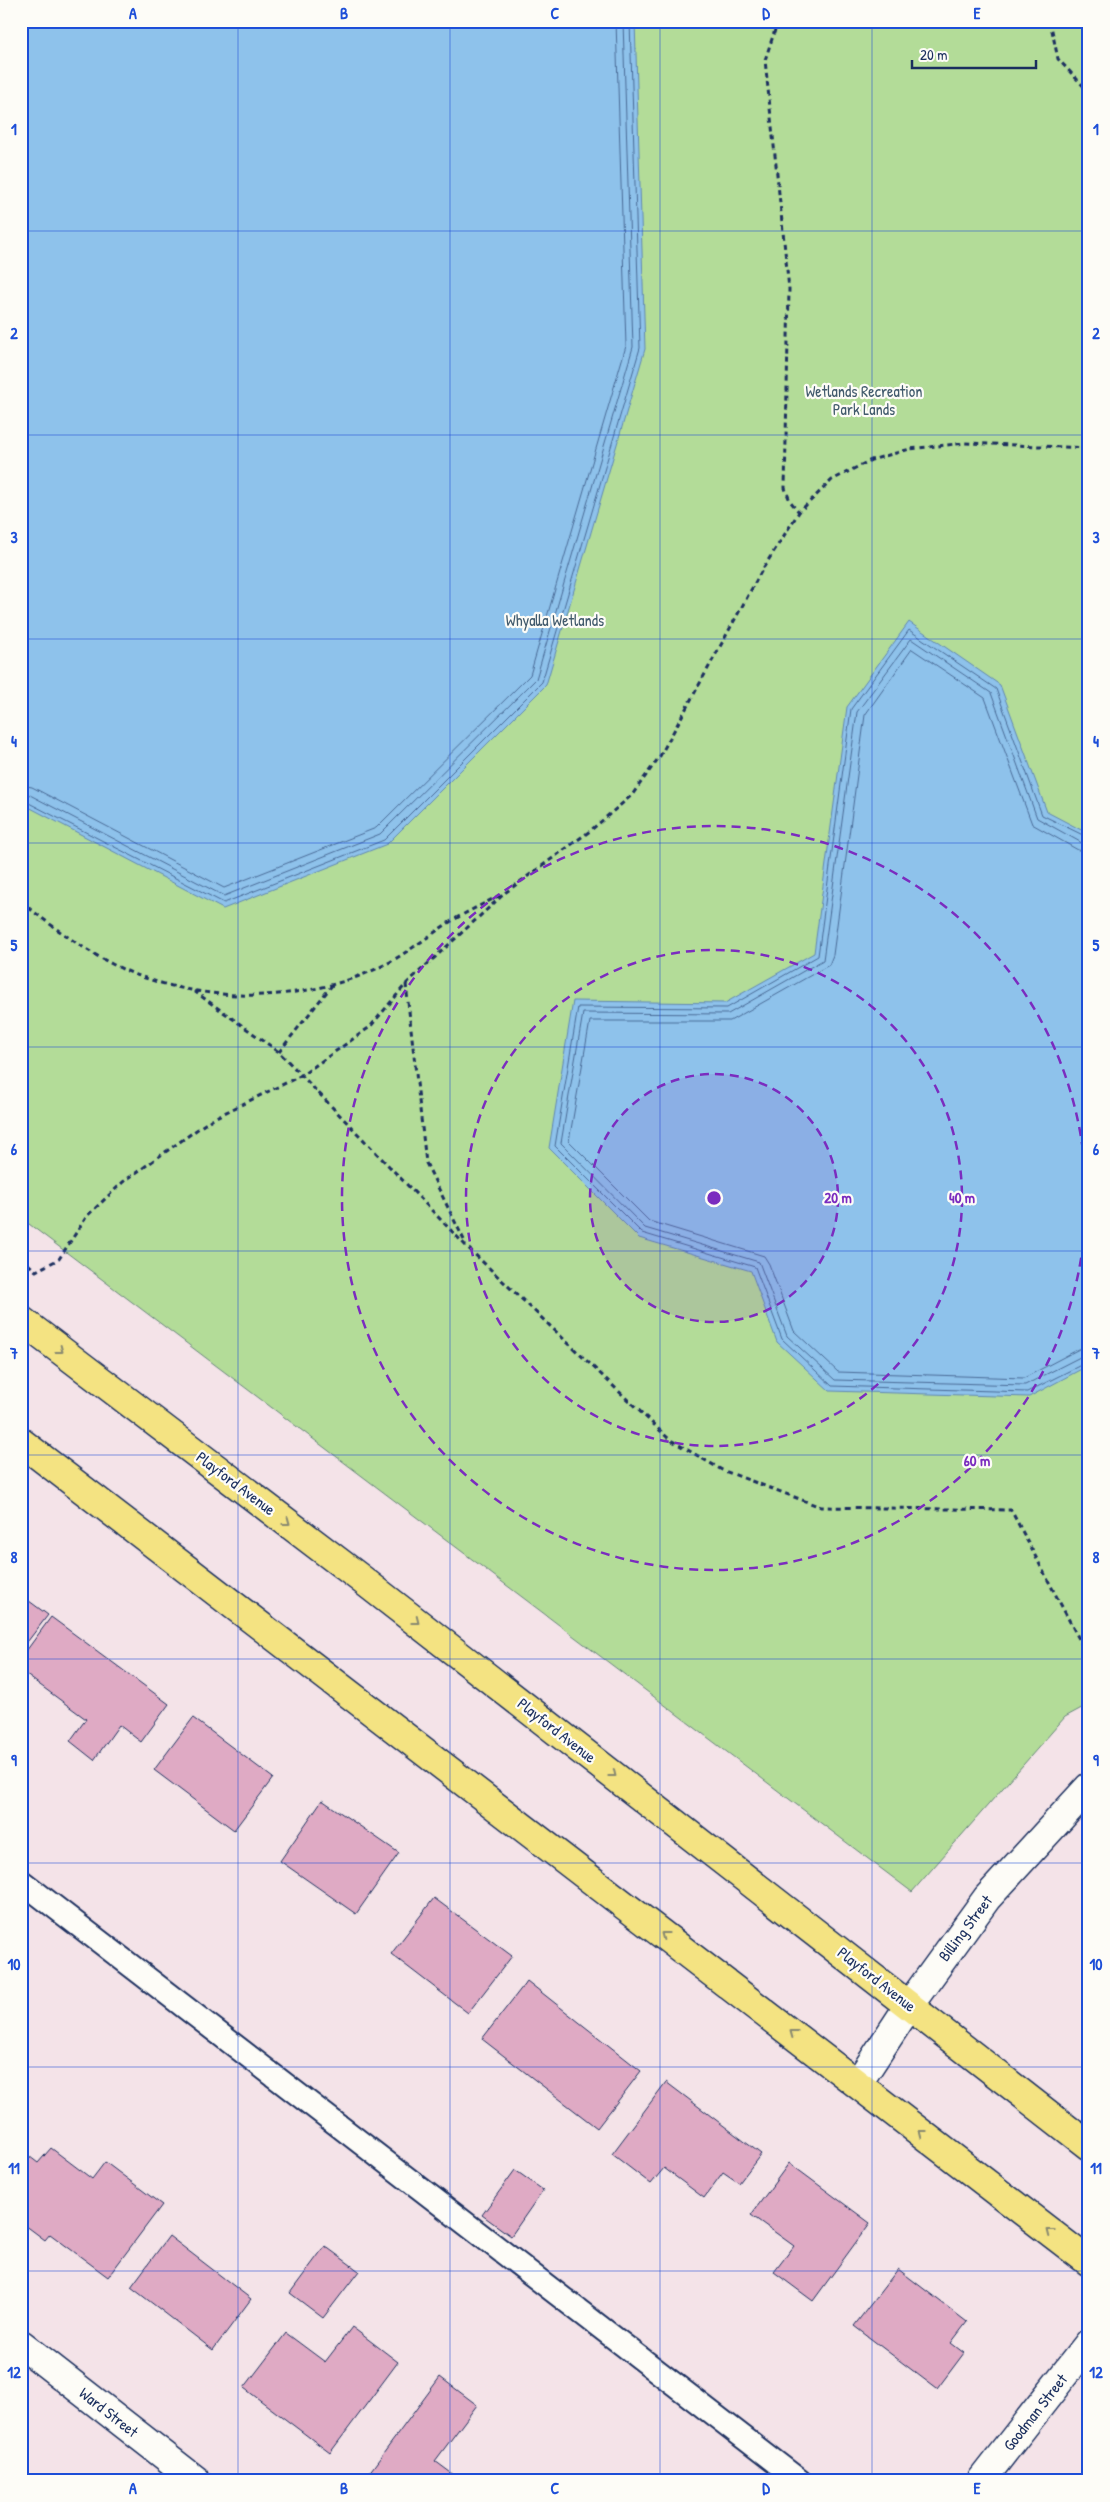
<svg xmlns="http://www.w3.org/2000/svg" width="1110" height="2502" viewBox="0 0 1110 2502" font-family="'Patrick Hand',sans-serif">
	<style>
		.green { fill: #b3dc98; stroke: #67867b }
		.water { fill: #8ec2eb; stroke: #6087b3 }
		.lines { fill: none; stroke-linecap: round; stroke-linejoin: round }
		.shore { stroke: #496a96; stroke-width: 1 }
		.building { fill: #dfaac4; stroke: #1b2f5e }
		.service-casing { stroke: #1b2f5e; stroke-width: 26 }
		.minor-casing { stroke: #1b2f5e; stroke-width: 31 }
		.trunk-casing { stroke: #1b2f5e; stroke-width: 31 }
		.path { stroke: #1b2f5e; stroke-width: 3; stroke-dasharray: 5 4; stroke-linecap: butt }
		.service { stroke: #fdfcf7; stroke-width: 22 }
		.minor { stroke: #fdfcf7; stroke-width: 28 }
		.trunk { stroke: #f4e382; stroke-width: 28 }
		.oneway { stroke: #888970 }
		.grid { fill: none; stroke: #1d4ed8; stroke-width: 1; stroke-opacity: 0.55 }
		.ring { fill: none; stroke: #7b2cbf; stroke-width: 2.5; stroke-dasharray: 9 6 }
		.labels { text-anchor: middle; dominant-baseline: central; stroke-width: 4.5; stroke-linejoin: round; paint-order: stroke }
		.park-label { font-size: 16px; fill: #415a6c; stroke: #fdfcf7 }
		.street-label { font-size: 16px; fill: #1b2f5e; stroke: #fdfcf7 }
		.centre { fill: #7b2cbf; stroke: #fdfcf7; stroke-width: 2.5 }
		.ring-label { font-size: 15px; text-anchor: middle; font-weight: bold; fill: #7b2cbf; stroke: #fdfcf7; stroke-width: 4.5; stroke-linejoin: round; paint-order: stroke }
		.neatline { fill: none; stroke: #1d4ed8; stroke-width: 2 }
		.grid-label { font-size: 16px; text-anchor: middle; font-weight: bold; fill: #1d4ed8 }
	</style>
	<rect width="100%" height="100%" fill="#f4e3e8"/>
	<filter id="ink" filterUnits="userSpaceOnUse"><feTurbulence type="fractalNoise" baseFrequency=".02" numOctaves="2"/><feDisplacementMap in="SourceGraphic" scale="10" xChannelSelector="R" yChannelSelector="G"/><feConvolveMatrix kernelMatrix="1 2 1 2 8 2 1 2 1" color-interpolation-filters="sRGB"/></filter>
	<g filter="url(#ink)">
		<path class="green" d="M21,21H1089V1704L1065,1717L912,1892L21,1218Z"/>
		<g class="water">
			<path d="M21,21H635L645,349L546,685L387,844L223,909L21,803Z"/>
			<path d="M909,622L1000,685L1047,812L1089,834V1365L1029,1397L830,1391L777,1342L751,1271L639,1238L549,1148L573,1001L725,1003L814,953L847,707Z"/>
		</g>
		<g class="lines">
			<g class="shore">
				<path d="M21,785L32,787L224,888L376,828L530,675L626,346L616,21"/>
				<path d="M21,792L28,794L224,896L380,834L536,679L633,347L623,21"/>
				<path d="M21,799L224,903L384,840L542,682L640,348L630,21"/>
				<path d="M1089,838L1042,815L996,689L909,630L851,709L818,956L727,1008L578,1007L555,1146L642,1233L755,1267L782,1339L832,1386L1027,1392L1089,1361"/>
				<path d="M1089,844L1082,843L1037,818L991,693L911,639L857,712L823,960L728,1014L583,1013L561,1143L645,1228L759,1262L787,1336L835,1380L1025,1385L1082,1356L1089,1355"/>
				<path d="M1089,852L1078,850L1032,824L985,698L912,649L865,715L833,955L829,965L730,1021H590L569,1141L649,1221L764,1256L769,1264L794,1331L838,1372L1024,1378L1079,1349L1089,1347"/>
			</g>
		</g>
		<g class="building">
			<path d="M21,1595L48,1615L21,1650Z"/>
			<path d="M51,1617L169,1704L141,1742L119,1725L94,1760L70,1741L86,1719L21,1671V1658Z"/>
			<path d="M193,1718L273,1778L234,1830L154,1770Z"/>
			<path d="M322,1800L399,1853L356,1914L280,1861Z"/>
			<path d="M434,1898L512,1956L468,2013L391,1954Z"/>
			<path d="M527,1981L641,2071L597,2128L482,2039Z"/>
			<path d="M666,2082L761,2154L739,2183L723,2172L704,2198L664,2168L651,2184L612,2154Z"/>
			<path d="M51,2148L92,2179L105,2162L162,2205L108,2277L50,2234L45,2240L21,2222V2150L38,2163Z"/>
			<path d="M789,2163L870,2223L813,2301L774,2272L794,2246L751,2215Z"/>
			<path d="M515,2170L543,2190L511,2236L482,2215Z"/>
			<path d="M169,2236L251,2299L213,2350L131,2287Z"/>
			<path d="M325,2246L359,2271L323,2318L290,2293Z"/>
			<path d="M898,2269L967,2322L951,2343L964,2353L937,2389L854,2326Z"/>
			<path d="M352,2327L398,2362L330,2453L244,2388L286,2333L325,2362Z"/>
			<path d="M440,2377L477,2405L435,2461L462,2481H363Z"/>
		</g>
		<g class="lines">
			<g class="service-casing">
				<path id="service" d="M21,1881L800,2481"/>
			</g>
			<g class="minor-casing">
				<g id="minor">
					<path d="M858,2083L910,2004L987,1898L1089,1787"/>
					<path d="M21,2344L197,2481"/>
					<path d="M981,2481L1089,2343"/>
				</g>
			</g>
			<g class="trunk-casing">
				<g id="trunk">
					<path d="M21,1320L360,1578L1089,2146"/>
					<path d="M21,1442L1089,2262"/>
				</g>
			</g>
			<g class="path">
				<path d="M778,21L765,60L789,289L785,488L790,501L799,512"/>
				<path d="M1050,21L1058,59L1089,92"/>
				<path d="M21,902C51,925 79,947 112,964C195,1006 308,1006 390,962C411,950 430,935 450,922C466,912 484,904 500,895"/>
				<path d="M406,984L426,1163L466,1244"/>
				<path d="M194,991L279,1052L467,1247L669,1439L722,1470L821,1507L1011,1510L1089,1658"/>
				<path d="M279,1052L333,984"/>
				<path d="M21,1258L36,1271L59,1259L87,1216L123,1182L212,1119L302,1075L370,1027L406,984L506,892L590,831L632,795L660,756L762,570L799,512L832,480L871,460L910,449L965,443L1089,448"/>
			</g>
			<use href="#service" class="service"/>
			<use href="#minor" class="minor"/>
			<use href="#trunk" class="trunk"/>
		</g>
		<defs><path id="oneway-chevron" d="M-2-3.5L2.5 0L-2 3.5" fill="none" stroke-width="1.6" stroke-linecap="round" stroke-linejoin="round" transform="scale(1.25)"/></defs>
		<g class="oneway">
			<use href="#oneway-chevron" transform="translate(60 1350) rotate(37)"/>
			<use href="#oneway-chevron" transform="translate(287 1522) rotate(37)"/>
			<use href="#oneway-chevron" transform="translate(416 1621) rotate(38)"/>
			<use href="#oneway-chevron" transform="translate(613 1774) rotate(38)"/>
			<use href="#oneway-chevron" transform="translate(664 1935) rotate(-143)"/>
			<use href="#oneway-chevron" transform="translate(793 2033) rotate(-143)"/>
			<use href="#oneway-chevron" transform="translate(922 2133) rotate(-142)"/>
			<use href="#oneway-chevron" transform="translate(1050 2232) rotate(-142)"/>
		</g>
	</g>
	<path class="grid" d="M238,21V2481M450,21V2481M660,21V2481M872,21V2481M21,231H1089M21,435H1089M21,639H1089M21,843H1089M21,1047H1089M21,1251H1089M21,1455H1089M21,1659H1089M21,1863H1089M21,2067H1089M21,2271H1089"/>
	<circle cx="714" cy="1198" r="124" fill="#7b2cbf" fill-opacity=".12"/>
	<g class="ring">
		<circle cx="714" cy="1198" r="124"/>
		<circle cx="714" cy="1198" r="248"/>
		<circle cx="714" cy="1198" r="372"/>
	</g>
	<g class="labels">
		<g class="park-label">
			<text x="864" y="391">Wetlands Recreation<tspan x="864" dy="18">Park Lands</tspan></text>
			<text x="555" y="620">Whyalla Wetlands</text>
		</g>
		<g class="street-label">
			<text transform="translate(236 1483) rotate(37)">Playford Avenue</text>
			<text transform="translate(557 1730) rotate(38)">Playford Avenue</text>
			<text transform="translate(965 1928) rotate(-53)">Billing Street</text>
			<text transform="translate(877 1979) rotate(38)">Playford Avenue</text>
			<text transform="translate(109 2412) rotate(38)">Ward Street</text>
			<text transform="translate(1035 2412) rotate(-52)">Goodman Street</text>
		</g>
	</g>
	<circle cx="714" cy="1198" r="8" class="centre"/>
	<g class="ring-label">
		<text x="838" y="1203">20 m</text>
		<text x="962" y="1203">40 m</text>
		<text x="977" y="1466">60 m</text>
	</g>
	<rect width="1110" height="2502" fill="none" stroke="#fdfcf7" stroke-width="55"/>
	<path d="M912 60v8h124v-8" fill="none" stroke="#1b2f5e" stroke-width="2.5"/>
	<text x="920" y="60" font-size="15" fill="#1b2f5e" stroke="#fdfcf7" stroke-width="4" paint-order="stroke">20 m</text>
	<rect x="28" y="28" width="1054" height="2446" class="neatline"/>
	<g class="grid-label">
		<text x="133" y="19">A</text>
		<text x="344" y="19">B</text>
		<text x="555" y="19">C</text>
		<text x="766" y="19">D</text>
		<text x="977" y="19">E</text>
		<text x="14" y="135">1</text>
		<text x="1096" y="135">1</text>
		<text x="14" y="339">2</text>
		<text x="1096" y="339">2</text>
		<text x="14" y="543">3</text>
		<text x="1096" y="543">3</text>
		<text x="14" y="747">4</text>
		<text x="1096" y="747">4</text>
		<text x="14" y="951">5</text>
		<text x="1096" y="951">5</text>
		<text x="14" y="1155">6</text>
		<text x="1096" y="1155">6</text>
		<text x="14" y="1359">7</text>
		<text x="1096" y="1359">7</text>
		<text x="14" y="1563">8</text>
		<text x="1096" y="1563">8</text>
		<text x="14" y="1766">9</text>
		<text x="1096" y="1766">9</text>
		<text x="14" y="1970">10</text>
		<text x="1096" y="1970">10</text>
		<text x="14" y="2174">11</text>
		<text x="1096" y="2174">11</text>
		<text x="14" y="2378">12</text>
		<text x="1096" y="2378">12</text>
		<text x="133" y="2494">A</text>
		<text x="344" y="2494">B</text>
		<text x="555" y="2494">C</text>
		<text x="766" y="2494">D</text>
		<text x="977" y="2494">E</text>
	</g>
</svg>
